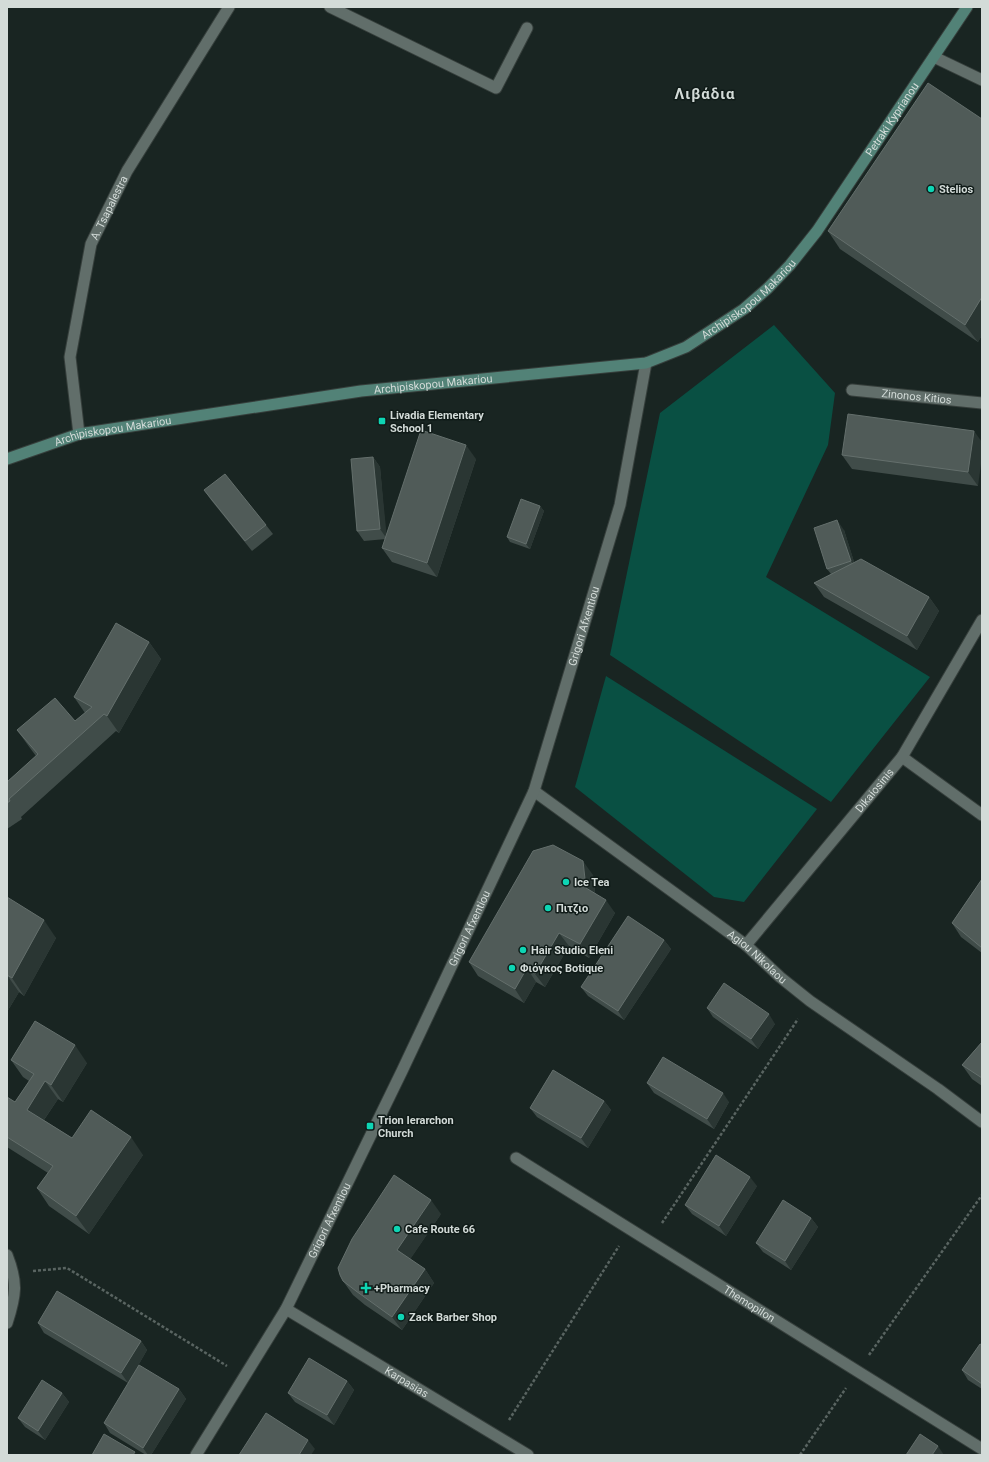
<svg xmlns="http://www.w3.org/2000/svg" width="989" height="1462" viewBox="0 0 989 1462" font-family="Roboto,sans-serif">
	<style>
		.green { fill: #095043 }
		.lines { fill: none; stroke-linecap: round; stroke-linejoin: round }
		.minor-casing { stroke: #363f3c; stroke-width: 13 }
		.tertiary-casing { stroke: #363f3c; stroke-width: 13 }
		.secondary-casing { stroke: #363f3c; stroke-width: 13 }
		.path { stroke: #596461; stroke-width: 2.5; stroke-dasharray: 3 2; stroke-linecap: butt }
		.minor { stroke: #616e6a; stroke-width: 11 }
		.tertiary { stroke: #616e6a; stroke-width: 11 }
		.secondary { stroke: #528277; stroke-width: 11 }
		.wall { fill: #404c49 }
		.shaded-wall { fill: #2a3633 }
		.building { fill: #505b58; stroke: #646f6c }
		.poi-dot { fill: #0ed5b4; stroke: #101b18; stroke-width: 1.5 }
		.labels { text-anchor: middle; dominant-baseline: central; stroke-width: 3; stroke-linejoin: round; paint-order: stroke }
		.street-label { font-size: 11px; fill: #d3dbd8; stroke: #101b18 }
		.poi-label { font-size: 11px; font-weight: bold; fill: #d3dbd8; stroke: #101b18; text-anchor: start }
		.district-label { font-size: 15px; font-weight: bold; letter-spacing: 1px; fill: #d3dbd8; stroke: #101b18 }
	</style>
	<rect width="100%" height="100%" fill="#192522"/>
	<g class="green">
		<path d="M774,325L835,393L828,445L766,577L930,677L831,802L610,655L660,413Z"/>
		<path d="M606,676L817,809L744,902L714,897L575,787Z"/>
	</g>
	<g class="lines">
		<g class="minor-casing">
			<g id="minor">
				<path d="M330,7L496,88L527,28"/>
				<path id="s1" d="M852,390L982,403"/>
				<path id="s2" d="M79,434L70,357L91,244L127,171L229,7"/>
				<path d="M902,757L982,815"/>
				<path id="s3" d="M516,1158L982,1449"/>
				<path d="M7,1255C18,1283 16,1295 7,1323"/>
				<path id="s4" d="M286,1309L528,1455"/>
			</g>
		</g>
		<g class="tertiary-casing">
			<g id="tertiary">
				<path d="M934,57L982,80"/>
				<path id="s5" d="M534,791L746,945L780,977L810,1001L938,1089L982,1122"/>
				<path id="s6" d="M746,945L902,757L982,620"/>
				<path id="s7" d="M196,1455L286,1309L402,1071L534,791L620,505L646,363"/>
			</g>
		</g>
		<g class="secondary-casing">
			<g id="secondary">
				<path id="s8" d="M7,459L79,434L361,391L646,363L686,347L744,309L768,288L790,265L817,231L967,7"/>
			</g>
		</g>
		<g class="path">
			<path d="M662,1223L798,1019"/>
			<path d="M33,1271L67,1268L227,1366"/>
			<path d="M869,1355L982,1195"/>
			<path d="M509,1420L619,1246"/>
			<path d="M800,1455L846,1388"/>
		</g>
		<use href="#minor" class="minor"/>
		<use href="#tertiary" class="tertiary"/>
		<use href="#secondary" class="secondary"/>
	</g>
	<g class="wall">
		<path d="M982,119V335L978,342L840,249L828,231Z"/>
		<path d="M974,431L978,486L852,469L842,455Z"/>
		<path d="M373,457L380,467L386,537L476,459L437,577L392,562L382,548L386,539L364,541L357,531Z"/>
		<path d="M204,490L266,525L273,534L252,551L211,500Z"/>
		<path d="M540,506L544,511L530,549L510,542L507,537Z"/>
		<path d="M844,530L854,562L929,597L939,611L917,650L824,597L814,583L831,574L827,569Z"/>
		<path d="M149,642L161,659L119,733L116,731L21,817L22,819L7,829V782L36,756L30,748L17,730L75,721L85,713L74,697Z"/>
		<path d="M593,875L595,893L615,913L589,958L569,946L545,987L536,982L524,1003L478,976L469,962Z"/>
		<path d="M982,879V953L961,937L952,923Z"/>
		<path d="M7,897L56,938L24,996L19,992L7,1012Z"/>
		<path d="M664,940L671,949L624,1020L588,996L581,987Z"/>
		<path d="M707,1008L775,1024L758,1049L713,1017Z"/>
		<path d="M982,1042V1086L972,1079L962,1065Z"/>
		<path d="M11,1060L87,1063L63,1102L58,1099L44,1120L72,1138L143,1155L89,1234L49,1206L37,1188L48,1173L7,1147V1097L15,1102L29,1081L23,1077Z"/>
		<path d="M647,1083L729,1102L714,1129L654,1093Z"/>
		<path d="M604,1101L611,1110L588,1148L537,1117L530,1108Z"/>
		<path d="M757,1186L726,1236L692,1214L685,1205Z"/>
		<path d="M441,1214L410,1259L425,1269L434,1283L402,1330L365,1305L353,1295L343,1281Z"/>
		<path d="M811,1218L818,1227L791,1270L763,1252L756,1243Z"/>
		<path d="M38,1323L141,1341L147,1350L128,1383L44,1333Z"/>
		<path d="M982,1345V1389L968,1380L962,1370Z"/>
		<path d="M347,1381L354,1390L334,1425L295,1402L288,1393Z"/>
		<path d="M179,1389L186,1399L151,1455H146L110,1433L104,1423Z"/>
		<path d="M62,1393L69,1402L45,1440L25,1427L18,1418Z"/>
	</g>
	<g class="shaded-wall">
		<path d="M982,297V335L978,342L965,325Z"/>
		<path d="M974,431L982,442V457L978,486L968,472Z"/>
		<path d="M466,445L476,459L437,577L427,563Z"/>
		<path d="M373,457L380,467L387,539L380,529Z"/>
		<path d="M540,506L544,511L530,549L526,544Z"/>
		<path d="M837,520L844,530L857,571L851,561Z"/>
		<path d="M929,597L939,611L917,650L907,636Z"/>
		<path d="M149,642L161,659L119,733L107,716Z"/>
		<path d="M583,861L593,875L596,902L586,888Z"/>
		<path d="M606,900L615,913L589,958L580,944Z"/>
		<path d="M44,920L56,938L24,996L12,978Z"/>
		<path d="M559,933L569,946L545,987L535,974Z"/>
		<path d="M664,940L671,949L624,1020L618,1011Z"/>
		<path d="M527,968L536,982L524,1003L515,989Z"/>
		<path d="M7,975L19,992L7,1012Z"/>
		<path d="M769,1014L775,1024L758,1049L751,1039Z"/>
		<path d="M75,1045L87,1063L63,1102L51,1085Z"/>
		<path d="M45,1081L58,1099L39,1127L27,1110Z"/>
		<path d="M723,1093L729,1102L714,1129L707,1119Z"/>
		<path d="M604,1101L611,1110L588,1148L581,1138Z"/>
		<path d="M131,1137L143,1155L89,1234L76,1216Z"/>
		<path d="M750,1177L757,1186L726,1236L719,1226Z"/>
		<path d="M431,1200L441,1214L407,1264L397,1250Z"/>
		<path d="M811,1218L818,1227L791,1270L785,1261Z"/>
		<path d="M425,1269L434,1283L402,1330L392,1317Z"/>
		<path d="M141,1341L147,1350L128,1383L121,1373Z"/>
		<path d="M347,1381L354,1390L334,1425L327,1415Z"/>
		<path d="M179,1389L186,1399L151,1455H148L143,1448Z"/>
		<path d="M62,1393L69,1402L45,1440L38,1431Z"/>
		<path d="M308,1440L315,1449L311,1455H299Z"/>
		<path d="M938,1446L944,1455H932Z"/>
	</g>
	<g class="building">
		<path d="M928,83L982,119V297L965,325L828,231Z"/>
		<path d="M848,414L974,431L968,472L842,455Z"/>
		<path d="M421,430L466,445L427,563L382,548Z"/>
		<path d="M373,457L380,529L357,531L351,459Z"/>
		<path d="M225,474L266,525L245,541L204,490Z"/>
		<path d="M521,499L540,506L526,544L507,537Z"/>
		<path d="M837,520L851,561L827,569L814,528Z"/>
		<path d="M861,559L929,597L907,636L814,583Z"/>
		<path d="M116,623L149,642L107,716L104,714L9,799L10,801L7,803V782L38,754L17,730L55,698L75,721L92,707L74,697Z"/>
		<path d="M553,845L583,861L586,888L606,900L580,944L559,933L535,974L527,968L515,989L469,962L533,851Z"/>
		<path d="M982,879V948L952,923Z"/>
		<path d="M7,897L44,920L12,978L7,975Z"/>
		<path d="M628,916L664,940L618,1011L581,987Z"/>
		<path d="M724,983L769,1014L751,1039L707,1008Z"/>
		<path d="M35,1021L75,1045L51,1085L45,1081L27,1110L72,1138L91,1110L131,1137L76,1216L37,1188L53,1166L7,1137V1097L15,1102L34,1074L11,1060Z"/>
		<path d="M982,1042V1078L962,1065Z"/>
		<path d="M663,1057L723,1093L707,1119L647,1083Z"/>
		<path d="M553,1070L604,1101L581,1138L530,1108Z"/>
		<path d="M716,1155L750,1177L719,1226L685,1205Z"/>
		<path d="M394,1175L431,1200L397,1250L425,1269L392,1317L356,1291L343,1281L340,1275L338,1268L352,1239Z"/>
		<path d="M783,1200L811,1218L785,1261L756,1243Z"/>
		<path d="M57,1291L141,1341L121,1373L38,1323Z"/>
		<path d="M980,1344L982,1345V1384L962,1370Z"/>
		<path d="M309,1358L347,1381L327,1415L288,1393Z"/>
		<path d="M139,1365L179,1389L143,1448L104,1423Z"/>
		<path d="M42,1380L62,1393L38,1431L18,1418Z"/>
		<path d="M266,1413L308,1440L299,1455H239Z"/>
		<path d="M104,1434L135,1452L133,1455H92Z"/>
		<path d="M920,1434L938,1446L932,1455H906Z"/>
	</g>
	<g class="poi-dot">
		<circle cx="931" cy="189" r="4"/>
		<rect x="378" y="417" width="8" height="8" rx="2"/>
		<circle cx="566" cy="882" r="4"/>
		<circle cx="548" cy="908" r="4"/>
		<circle cx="523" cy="950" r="4"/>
		<circle cx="512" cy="968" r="4"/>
		<rect x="366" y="1122" width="8" height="8" rx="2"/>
		<circle cx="397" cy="1229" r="4"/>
		<path d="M364 1282h4v4h4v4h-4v4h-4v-4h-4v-4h4z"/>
		<circle cx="401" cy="1317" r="4"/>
	</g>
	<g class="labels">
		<g class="street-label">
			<text stroke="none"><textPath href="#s8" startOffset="1002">Petraki Kyprianou</textPath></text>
			<text stroke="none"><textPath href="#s2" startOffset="233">A. Tsapalestra</textPath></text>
			<text stroke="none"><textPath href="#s8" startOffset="770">Archipiskopou Makariou</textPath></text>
			<text stroke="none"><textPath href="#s8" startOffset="434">Archipiskopou Makariou</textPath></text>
			<text stroke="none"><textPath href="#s1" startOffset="65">Zinonos Kitios</textPath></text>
			<text stroke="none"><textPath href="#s8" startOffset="110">Archipiskopou Makariou</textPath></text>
			<text stroke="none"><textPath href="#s7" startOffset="918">Grigori Afxentiou</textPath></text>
			<text stroke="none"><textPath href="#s6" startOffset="201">Dikaiosinis</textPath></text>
			<text stroke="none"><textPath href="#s7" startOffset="594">Grigori Afxentiou</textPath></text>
			<text stroke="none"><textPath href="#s5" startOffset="278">Agiou Nikolaou</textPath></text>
			<text stroke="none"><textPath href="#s7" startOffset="270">Grigori Afxentiou</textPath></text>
			<text stroke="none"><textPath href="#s3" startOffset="275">Themopilon</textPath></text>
			<text stroke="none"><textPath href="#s4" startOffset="141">Karpasias</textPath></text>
		</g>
		<g class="poi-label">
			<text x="939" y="189">Stelios</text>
			<text x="390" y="415">Livadia Elementary<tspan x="390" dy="13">School 1</tspan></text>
			<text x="574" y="882">Ice Tea</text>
			<text x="556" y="908">Πιτζιο</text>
			<text x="531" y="950">Hair Studio Eleni</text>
			<text x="520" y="968">Φιόγκος Botique</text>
			<text x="378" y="1120">Trion Ierarchon<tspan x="378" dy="13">Church</tspan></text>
			<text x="405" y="1229">Cafe Route 66</text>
			<text x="374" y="1288">+Pharmacy</text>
			<text x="409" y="1317">Zack Barber Shop</text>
		</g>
		<g class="district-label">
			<text x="705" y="94">Λιβάδια</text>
		</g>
	</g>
	<rect width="989" height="1462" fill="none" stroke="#d3dbd8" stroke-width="16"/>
</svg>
